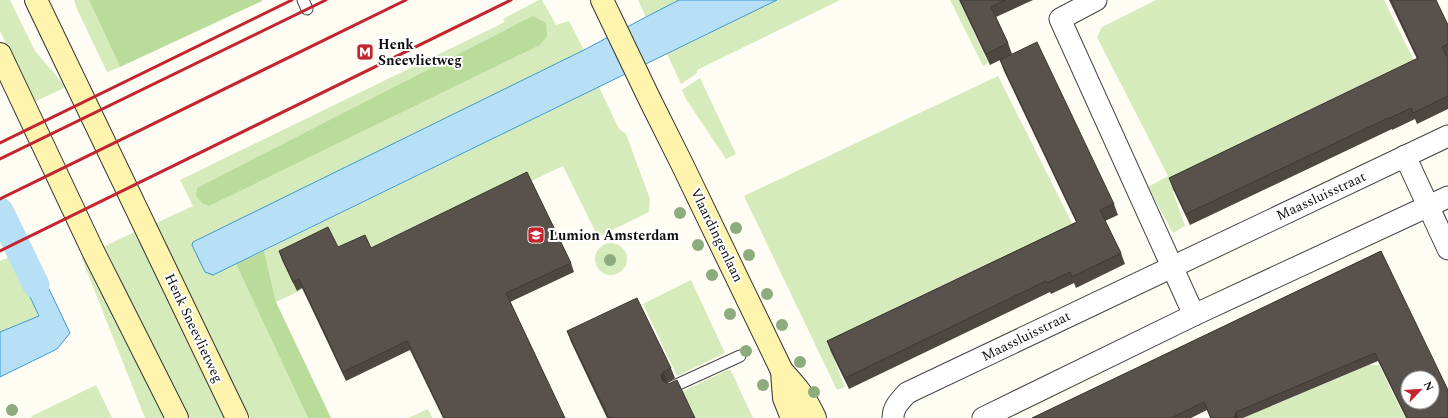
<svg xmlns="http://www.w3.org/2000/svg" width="1448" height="418" viewBox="0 0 1448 418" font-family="Spectral,serif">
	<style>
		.green { fill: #d5ebbb }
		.forest { fill: #b9dc9a }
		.water { fill: #b7e0f7; stroke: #3d98cf }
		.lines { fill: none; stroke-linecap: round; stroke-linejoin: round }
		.canal { stroke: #b7e0f7; stroke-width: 27 }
		.lane-casing { stroke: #434343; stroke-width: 13 }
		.street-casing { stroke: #434343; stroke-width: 23 }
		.secondary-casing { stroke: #323232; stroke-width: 24 }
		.lane { stroke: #fff; stroke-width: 11 }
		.street { stroke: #fff; stroke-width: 21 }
		.secondary { stroke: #fff4ae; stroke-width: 22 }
		.rail { stroke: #c32530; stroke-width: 3 }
		.tree { fill: #8dac7e }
		.wall { fill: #4d4641 }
		.shaded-wall { fill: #3e3935 }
		.building { fill: #59514c; stroke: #3e3935; fill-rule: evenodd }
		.labels { text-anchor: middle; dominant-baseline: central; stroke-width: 4; stroke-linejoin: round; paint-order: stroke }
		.poi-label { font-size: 14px; font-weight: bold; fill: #101010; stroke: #fff; text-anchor: start }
		.street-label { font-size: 14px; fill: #101010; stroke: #fff }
	</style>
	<rect width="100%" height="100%" fill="#fffcf3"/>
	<g class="green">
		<path d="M0,0H10L35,51L66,87L34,102L0,31Z"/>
		<path d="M74,0H89L120,67L107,72L77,9Z"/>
		<path d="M539,0H542L556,25L569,21L584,50L193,242L213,275L236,264L308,418H250L154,224L193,206L180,180L505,22L503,19Z"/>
		<path d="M638,0H679L646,17Z"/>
		<path d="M777,0H840L697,70V73L681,84L667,54Z"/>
		<path d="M950,0H959L988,63L983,66Z"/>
		<path d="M1156,0H1384L1418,69L1178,182L1173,192L1185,226L1173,233L1148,187L1168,176L1097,37L1102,27Z"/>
		<path d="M998,76L1074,227L829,347L845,387L837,390L744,196Z"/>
		<path d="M700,78L736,154L726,159L686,99L682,90Z"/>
		<path d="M599,87L619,129L626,134L650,199L649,212L598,237L563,166L276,302L264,251Z"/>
		<path d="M139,230L229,418H187L179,407L105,246Z"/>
		<circle cx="611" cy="259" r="16"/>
		<path d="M91,254L170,418H145L82,259Z"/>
		<path d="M11,256L39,316L0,332V261Z"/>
		<path d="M691,280L725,353L677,376L643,304Z"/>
		<path d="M1369,365H1379L1405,418H1243Z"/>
		<path d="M730,369L753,418H694L681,392Z"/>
		<path d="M96,385L112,418H31L32,416Z"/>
		<path d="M428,409L432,418H408Z"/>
	</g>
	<g class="forest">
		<path d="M89,0H262V1L120,67Z"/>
		<path d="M533,16L546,23L547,36L540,45L209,206L202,203L196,196L197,188Z"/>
		<path d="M264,251L276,302L331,418H308L236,264Z"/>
	</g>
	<g class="water">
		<path d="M679,0H777L213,275L205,272L192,245L193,242L584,50L646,17Z"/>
		<path d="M29,247L70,333L57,349L0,377V332L39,316L11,256Z"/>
	</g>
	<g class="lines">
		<path class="canal" d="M0,211L36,285"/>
		<g class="lane-casing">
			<g id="lane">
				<path d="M303,0L307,9"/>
				<path d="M672,387L740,356"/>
			</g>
		</g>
		<g class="street-casing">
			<g id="street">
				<path d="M1096,0L1060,19L1194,315"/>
				<path d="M1405,156L1448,249"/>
				<path d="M893,418C893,407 900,401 907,393L1448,136"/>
				<path d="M983,418L1194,315L1448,197"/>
			</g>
		</g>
		<g class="secondary-casing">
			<g id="secondary">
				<path d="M36,0L237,418"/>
				<path d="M602,0L650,100L682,164L782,371C797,387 806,398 815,418"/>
				<path d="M0,54L93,251L177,418"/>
				<path d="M782,371L784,398L792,418"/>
			</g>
		</g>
		<use href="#lane" class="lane"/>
		<use href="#street" class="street"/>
		<use href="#secondary" class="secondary"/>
		<g class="rail">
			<path d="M0,143L292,0"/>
			<path d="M0,159L326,0"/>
			<path d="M0,199L406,0"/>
			<path d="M0,251L511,0"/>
		</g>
	</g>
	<g class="tree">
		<circle cx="680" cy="213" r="6"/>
		<circle cx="736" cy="228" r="6"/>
		<circle cx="698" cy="245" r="6"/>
		<circle cx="749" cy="255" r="6"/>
		<circle cx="610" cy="260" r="6"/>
		<circle cx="712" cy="275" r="6"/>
		<circle cx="767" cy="294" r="6"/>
		<circle cx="730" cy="314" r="6"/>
		<circle cx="782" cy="325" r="6"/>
		<circle cx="746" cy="351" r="6"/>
		<circle cx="800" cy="362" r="6"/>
		<circle cx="763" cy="385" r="6"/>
		<circle cx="814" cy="392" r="6"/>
		<circle cx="12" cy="410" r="6"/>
	</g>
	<g class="wall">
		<path d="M959,0H1033L996,17L1008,43L1012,54L1114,204L1118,215L1105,221L1121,253L1125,264L1076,288L1074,283L1051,294L1050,292L849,389L831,352L827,341L1076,222L1004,71L1000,60L990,65Z"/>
		<path d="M1389,0H1436L1448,25V57H1447L1448,59V109L1417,124L1415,119L1392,130V129L1190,225L1173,189L1169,178L1417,59Z"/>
		<path d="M338,247L371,248L571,263L574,272L510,302L565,418H443L410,350L346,381L302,288L297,291L282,260L279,251Z"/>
		<path d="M1381,251L1448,418H1406L1378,361L1243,418H1210L1207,410L1191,418H1032Z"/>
		<path d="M567,331L671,368L675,378L667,383L695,418H607L571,342Z"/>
	</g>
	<g class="shaded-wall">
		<path d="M663,372L667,383L662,380L661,376Z"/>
		<path d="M1236,412L1238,418H1234Z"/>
	</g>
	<g class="building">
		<path d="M960,0H1005L991,7L1008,43L986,54Z"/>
		<path d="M1391,0H1436L1448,25V44L1442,47L1448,59V96L1413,113L1411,108L1388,119V118L1186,214L1169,178L1418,58Z"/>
		<path d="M1037,42L1114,204L1100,210L1121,253L1072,277L1070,272L1047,283L1046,281L845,378L827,341L1077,222L1000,60Z"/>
		<path d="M527,172L571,263L506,293L565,418H444L407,341L343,372L299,279L293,282L279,251L328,227L338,247L365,235L371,248Z"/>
		<path d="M1381,251L1448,390V418H1407L1375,353L1236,412L1234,418H1211L1204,402L1171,418H1032ZM1408,378H1432V402H1408Z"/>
		<path d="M637,298L671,368L663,372L661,376L662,380L668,384L677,380L695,418H609L567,331Z"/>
	</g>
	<defs>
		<g id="metro-square" transform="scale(0.9)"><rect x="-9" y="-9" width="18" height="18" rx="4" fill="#c32530" stroke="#fff"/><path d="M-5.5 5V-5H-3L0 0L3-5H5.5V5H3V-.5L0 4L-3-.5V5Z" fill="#fff"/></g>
		<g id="school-square" transform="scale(0.9)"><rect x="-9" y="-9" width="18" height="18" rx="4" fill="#c32530" stroke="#fff"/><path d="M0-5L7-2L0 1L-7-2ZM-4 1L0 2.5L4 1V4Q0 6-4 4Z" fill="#fff"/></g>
	</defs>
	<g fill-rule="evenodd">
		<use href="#metro-square" x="365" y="52"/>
		<use href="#school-square" x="536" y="235"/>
	</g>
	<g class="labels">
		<g class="poi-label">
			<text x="378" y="44">Henk<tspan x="378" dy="16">Sneevlietweg</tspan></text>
			<text x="549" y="235">Lumion Amsterdam</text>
		</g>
		<g class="street-label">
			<text transform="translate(1321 196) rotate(-25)">Maassluisstraat</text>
			<text transform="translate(717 235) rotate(64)">Vlaardingenlaan</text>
			<text transform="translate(194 328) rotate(65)">Henk Sneevlietweg</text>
			<text transform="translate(1026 336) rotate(-26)">Maassluisstraat</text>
		</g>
	</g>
	<g transform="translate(1420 390) rotate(65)"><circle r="19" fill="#ffffff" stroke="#9f9f9f"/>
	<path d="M0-3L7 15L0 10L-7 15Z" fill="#c32530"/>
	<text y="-6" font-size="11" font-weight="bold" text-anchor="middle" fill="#101010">N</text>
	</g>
</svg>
